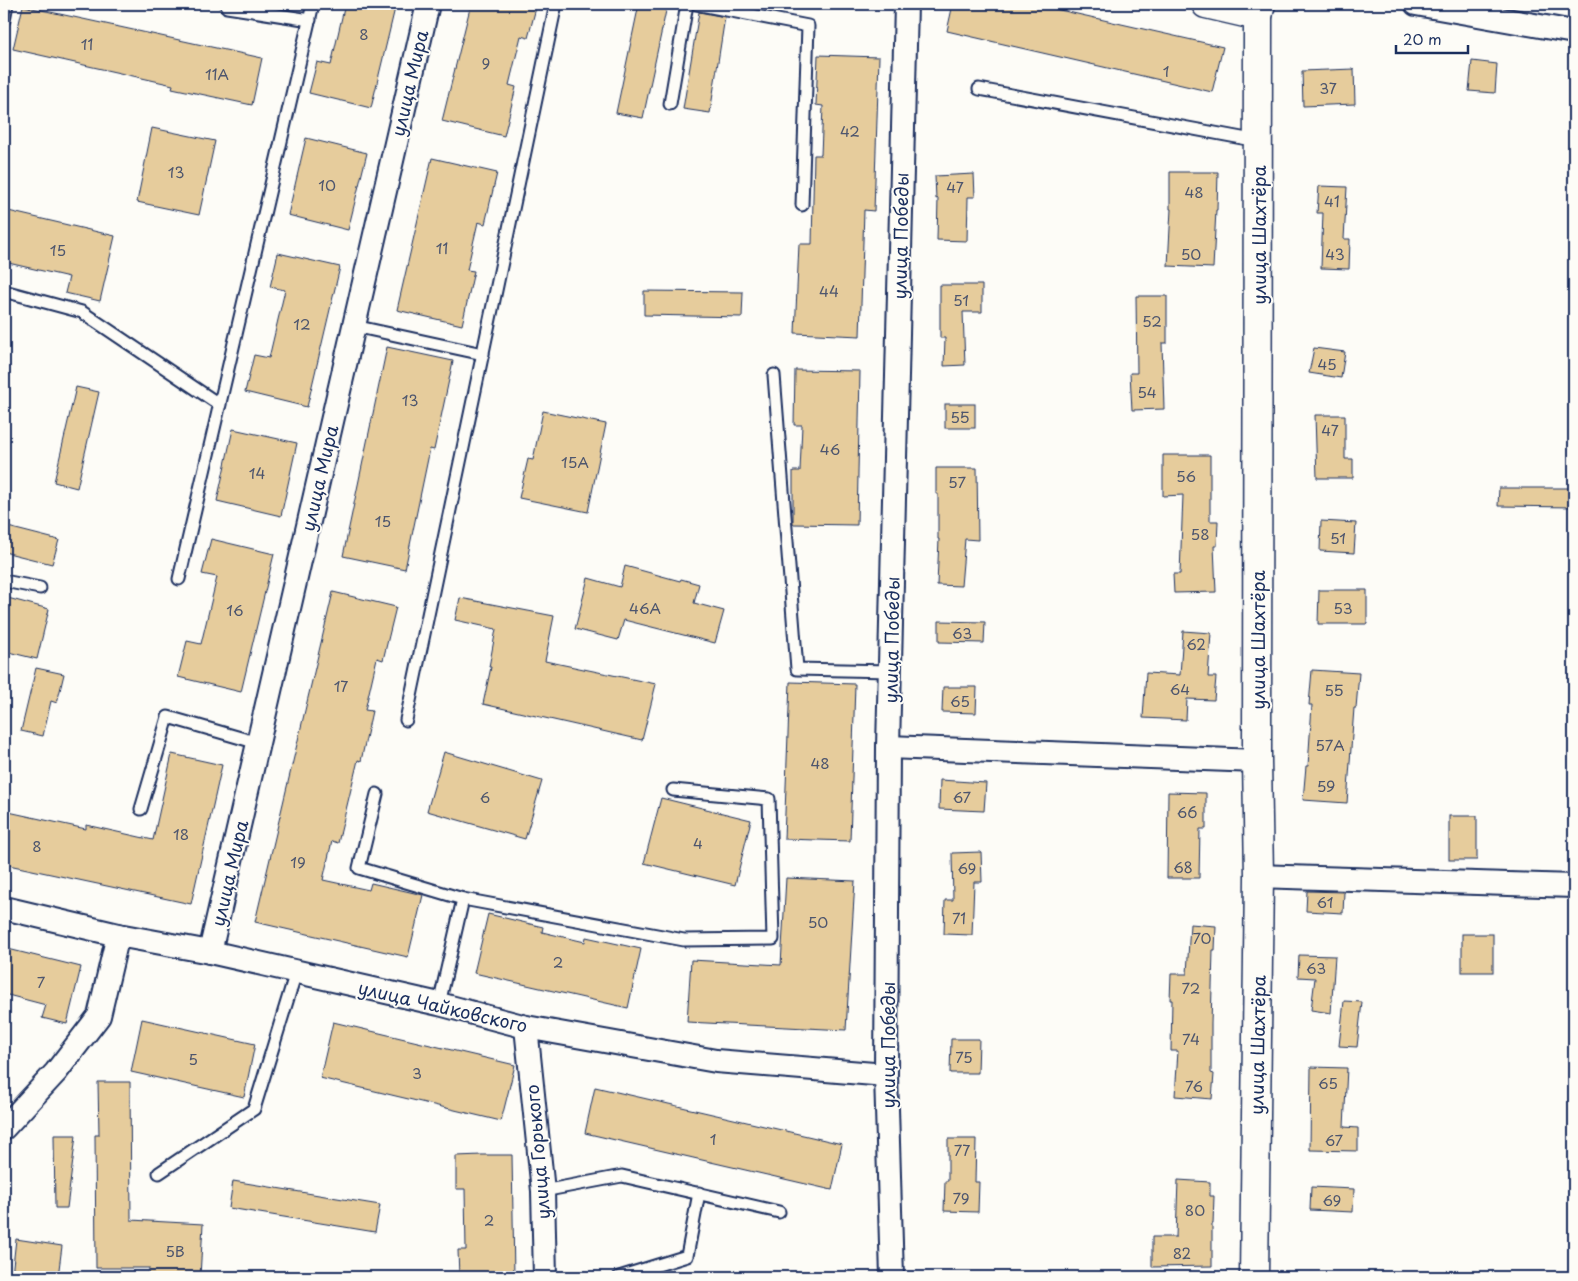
<svg xmlns="http://www.w3.org/2000/svg" width="1578" height="1281" viewBox="0 0 1578 1281" font-family="'Playpen Sans',sans-serif">
	<style>
		.building { fill: #e6cc9c; stroke: #1b2f5e }
		.lines { fill: none; stroke-linecap: round; stroke-linejoin: round }
		.service-casing { stroke: #1b2f5e; stroke-width: 15 }
		.minor-casing { stroke: #1b2f5e; stroke-width: 26 }
		.tertiary-casing { stroke: #1b2f5e; stroke-width: 31 }
		.service { stroke: #fdfcf7; stroke-width: 11 }
		.minor { stroke: #fdfcf7; stroke-width: 22 }
		.tertiary { stroke: #fdfcf7; stroke-width: 28 }
		.labels { text-anchor: middle; dominant-baseline: central; stroke-width: 4; stroke-linejoin: round; paint-order: stroke }
		.number-label { font-size: 15px; fill: #4e566e }
		.street-label { font-size: 18px; fill: #1b2f5e; stroke: #fdfcf7 }
	</style>
	<rect width="100%" height="100%" fill="#fdfcf7"/>
	<filter id="ink" filterUnits="userSpaceOnUse"><feTurbulence type="fractalNoise" baseFrequency=".02" numOctaves="2"/><feDisplacementMap in="SourceGraphic" scale="10" xChannelSelector="R" yChannelSelector="G"/><feConvolveMatrix kernelMatrix="1 2 1 2 8 2 1 2 1" color-interpolation-filters="sRGB"/></filter>
	<g filter="url(#ink)">
		<g class="building">
			<path d="M345,4H396L371,108L309,93L317,62L331,65Z"/>
			<path d="M471,4H537L528,38L521,36L509,85L516,87L504,136L442,121Z"/>
			<path d="M639,4H656L667,6L643,118L616,113Z"/>
			<path d="M953,4H1033L1223,47L1212,92L947,31Z"/>
			<path d="M23,6L262,58L252,105L172,88L173,85L13,49Z"/>
			<path d="M699,12L725,17L710,113L683,109Z"/>
			<path d="M818,55L879,57L874,211L864,210L860,336L795,333L799,244H812L814,155H821L823,106L816,105Z"/>
			<path d="M1472,61L1497,64L1495,93L1469,91Z"/>
			<path d="M1354,69L1355,104L1303,106L1302,71Z"/>
			<path d="M152,128L215,141L199,215L137,202Z"/>
			<path d="M306,138L367,153L348,230L288,215Z"/>
			<path d="M432,158L497,173L485,224L478,222L467,270L474,271L462,325L397,310Z"/>
			<path d="M1170,172H1218L1217,210H1216L1213,268L1168,266L1171,209H1170Z"/>
			<path d="M974,174L975,197H968L967,241L937,240L938,198L936,199L935,176Z"/>
			<path d="M1319,186L1347,187L1344,239H1350L1349,269L1321,268L1323,213H1317Z"/>
			<path d="M4,210L115,236L100,301L65,293L69,277L4,262Z"/>
			<path d="M278,253L340,267L307,407L245,392L254,355L269,358L285,290L270,287Z"/>
			<path d="M940,285H982V312H963L965,365L944,366L945,338H940Z"/>
			<path d="M644,291L743,292L742,317L644,315Z"/>
			<path d="M1136,296H1167V343H1162L1164,409L1132,410L1130,373H1137Z"/>
			<path d="M387,347L453,361L434,450L430,449L405,569L343,556Z"/>
			<path d="M1314,348L1345,352L1341,378L1309,373Z"/>
			<path d="M795,370L860,371L857,525L793,524V471H800L802,425H794Z"/>
			<path d="M76,387L99,392L77,488L54,482Z"/>
			<rect x="945" y="404" width="30" height="24"/>
			<path d="M543,411L606,424L588,512L519,498L528,459L533,460Z"/>
			<path d="M1315,415H1345V459H1353V478H1317Z"/>
			<path d="M233,429L297,443L281,516L217,501Z"/>
			<path d="M1163,455H1210V521H1218L1217,546H1214L1216,592L1174,593L1173,574H1180L1183,495L1163,496Z"/>
			<path d="M936,468H977L978,540L965,539L961,586L937,585L939,539H938V494H936Z"/>
			<path d="M1499,488H1574V507L1498,506Z"/>
			<path d="M1321,521L1356,523L1354,553L1320,551Z"/>
			<path d="M4,526L59,540L52,564L4,552Z"/>
			<path d="M211,539L274,554L241,692L178,677L187,641L201,644L217,577L202,574Z"/>
			<path d="M625,566L680,581L681,579L699,584L694,603L724,611L715,643L624,620L618,640L575,629L588,578L620,587Z"/>
			<path d="M1319,590H1367V624H1318Z"/>
			<path d="M333,592L396,607L383,660L377,658L365,710L372,711L361,761L358,760L338,843L332,841L323,880L369,890L371,883L423,895L408,957L255,922Z"/>
			<path d="M4,597L49,609L37,659L4,651Z"/>
			<path d="M460,598L554,616L545,661L656,684L642,740L483,704L491,667H489L496,629L455,620Z"/>
			<path d="M939,621L985,622L984,643L939,642Z"/>
			<path d="M1183,631L1211,633L1208,677H1216L1214,700L1187,699L1186,720L1143,718L1146,673L1180,675Z"/>
			<path d="M36,668L64,674L57,703L51,701L43,736L21,731Z"/>
			<path d="M1312,670L1359,673L1356,708H1354L1347,803L1303,800L1306,766H1308L1312,705H1309Z"/>
			<path d="M790,682L855,684L850,841L784,839Z"/>
			<path d="M943,687H977L976,713L942,712Z"/>
			<path d="M444,752L542,781L525,839L427,811Z"/>
			<path d="M172,754L222,765L191,904L4,864V811L86,829V825L153,840Z"/>
			<path d="M940,780L986,783L984,811L939,809Z"/>
			<path d="M1168,792L1206,793V829H1200L1199,878H1167Z"/>
			<path d="M661,798L751,820L735,885L644,863Z"/>
			<rect x="1449" y="816" width="28" height="44"/>
			<path d="M981,852L982,882H974L972,935L944,934L945,900H953L952,853Z"/>
			<path d="M786,878L855,881L846,1030L687,1022L691,960L781,965Z"/>
			<path d="M1307,891L1344,892L1343,913L1306,911Z"/>
			<path d="M488,914L543,927L542,932L585,942L586,937L641,949L628,1008L474,973Z"/>
			<path d="M1190,924L1216,926L1215,950H1213L1211,1024V1073L1214,1074L1212,1099L1175,1096L1178,1051H1171L1172,1000H1170L1171,974H1187Z"/>
			<rect x="1462" y="934" width="31" height="38"/>
			<path d="M4,948L81,967L67,1024L42,1018L46,1005L4,994Z"/>
			<path d="M1299,955L1335,956L1331,1013L1311,1010L1315,978L1298,977Z"/>
			<path d="M1344,1001L1362,1002L1357,1047L1339,1046Z"/>
			<path d="M142,1019L255,1044L244,1097L131,1072Z"/>
			<path d="M333,1022L515,1065L501,1121L320,1078Z"/>
			<path d="M951,1039H979L978,1073H950Z"/>
			<path d="M1311,1067L1347,1068L1344,1127L1358,1128V1151L1310,1150Z"/>
			<path d="M98,1082H130L131,1220L203,1224L200,1277H148L149,1268H96L95,1135H99Z"/>
			<path d="M595,1087L842,1144L832,1190L585,1133Z"/>
			<path d="M54,1135H76L67,1208H55Z"/>
			<path d="M948,1139H976L975,1182H979L978,1212L944,1211L945,1181H948Z"/>
			<path d="M482,1155H512L514,1277H459L458,1250H466L465,1189H456V1156Z"/>
			<path d="M1178,1180L1210,1182V1196H1214L1213,1224H1212V1266L1152,1267V1237H1176Z"/>
			<path d="M233,1181L380,1205L375,1232L229,1208Z"/>
			<path d="M1311,1187L1354,1189L1353,1212L1310,1210Z"/>
			<path d="M16,1239L62,1246L58,1277H28L12,1275Z"/>
		</g>
		<g class="lines">
			<g class="service-casing">
				<g id="service">
					<path d="M696,4L808,26L802,205"/>
					<path d="M227,7L310,20"/>
					<path d="M4,20L7,4"/>
					<path d="M979,89L1258,141"/>
					<path d="M670,104L687,4"/>
					<path d="M4,291L82,312L220,405"/>
					<path d="M354,326L483,354"/>
					<path d="M774,375L797,669L890,671"/>
					<path d="M179,579L313,4"/>
					<path d="M4,581L40,588"/>
					<path d="M406,720L556,4"/>
					<path d="M377,794L359,868L463,899L684,940L773,939L769,799L673,790"/>
					<path d="M141,809L168,717L258,743"/>
					<path d="M439,1004L463,899"/>
					<path d="M159,1173L254,1109L296,972"/>
					<path d="M543,1191L622,1176L779,1212"/>
					<path d="M619,1277L687,1256L699,1193"/>
				</g>
			</g>
			<g class="minor-casing">
				<g id="minor">
					<path d="M1416,4L1574,32"/>
					<path d="M888,747L1257,761"/>
					<path d="M1259,876L1574,886"/>
					<path d="M4,908L118,935L210,952L439,1004L526,1027L716,1061L886,1075"/>
					<path d="M210,952L428,4"/>
					<path d="M526,1027L543,1191L545,1277"/>
					<path d="M4,1128L56,1072L99,1016L118,935"/>
					<path d="M892,1277L886,1075L888,747L906,4"/>
				</g>
			</g>
			<g class="tertiary-casing">
				<g id="tertiary">
					<path d="M1206,4L1258,16"/>
					<path d="M1254,1277L1259,876L1257,761L1258,16L1261,4"/>
				</g>
			</g>
			<use href="#service" class="service"/>
			<use href="#minor" class="minor"/>
			<use href="#tertiary" class="tertiary"/>
		</g>
	</g>
	<g class="labels">
		<g class="number-label">
			<text x="364" y="33">8</text>
			<text x="87" y="43">11</text>
			<text x="486" y="62">9</text>
			<text x="1166" y="70">1</text>
			<text x="217" y="73">11А</text>
			<text x="1328" y="87">37</text>
			<text x="850" y="130">42</text>
			<text x="176" y="171">13</text>
			<text x="327" y="184">10</text>
			<text x="955" y="186">47</text>
			<text x="1194" y="191">48</text>
			<text x="1332" y="200">41</text>
			<text x="442" y="247">11</text>
			<text x="58" y="249">15</text>
			<text x="1191" y="253">50</text>
			<text x="1335" y="253">43</text>
			<text x="829" y="290">44</text>
			<text x="961" y="299">51</text>
			<text x="1152" y="320">52</text>
			<text x="302" y="323">12</text>
			<text x="1327" y="363">45</text>
			<text x="1147" y="391">54</text>
			<text x="410" y="399">13</text>
			<text x="960" y="416">55</text>
			<text x="1330" y="429">47</text>
			<text x="830" y="448">46</text>
			<text x="575" y="461">15А</text>
			<text x="257" y="472">14</text>
			<text x="1186" y="475">56</text>
			<text x="957" y="481">57</text>
			<text x="383" y="520">15</text>
			<text x="1200" y="533">58</text>
			<text x="1338" y="537">51</text>
			<text x="645" y="607">46А</text>
			<text x="1343" y="607">53</text>
			<text x="235" y="609">16</text>
			<text x="962" y="632">63</text>
			<text x="1196" y="643">62</text>
			<text x="341" y="685">17</text>
			<text x="1180" y="688">64</text>
			<text x="1334" y="689">55</text>
			<text x="960" y="700">65</text>
			<text x="1330" y="744">57А</text>
			<text x="820" y="762">48</text>
			<text x="1326" y="785">59</text>
			<text x="485" y="796">6</text>
			<text x="962" y="796">67</text>
			<text x="1187" y="811">66</text>
			<text x="181" y="833">18</text>
			<text x="698" y="842">4</text>
			<text x="37" y="845">8</text>
			<text x="298" y="861">19</text>
			<text x="1183" y="866">68</text>
			<text x="967" y="867">69</text>
			<text x="1325" y="901">61</text>
			<text x="959" y="917">71</text>
			<text x="818" y="921">50</text>
			<text x="1202" y="937">70</text>
			<text x="558" y="961">2</text>
			<text x="1316" y="967">63</text>
			<text x="41" y="981">7</text>
			<text x="1191" y="987">72</text>
			<text x="1191" y="1038">74</text>
			<text x="964" y="1056">75</text>
			<text x="193" y="1058">5</text>
			<text x="417" y="1072">3</text>
			<text x="1328" y="1082">65</text>
			<text x="1194" y="1085">76</text>
			<text x="713" y="1138">1</text>
			<text x="1334" y="1139">67</text>
			<text x="962" y="1149">77</text>
			<text x="961" y="1197">79</text>
			<text x="1332" y="1199">69</text>
			<text x="1195" y="1209">80</text>
			<text x="489" y="1219">2</text>
			<text x="175" y="1250">5В</text>
			<text x="1182" y="1252">82</text>
		</g>
		<g class="street-label">
			<text transform="translate(409 83) rotate(-77)">улица Мира</text>
			<text transform="translate(1258 235) rotate(-90)">улица Шахтёра</text>
			<text transform="translate(900 236) rotate(-89)">улица Победы</text>
			<text transform="translate(319 478) rotate(-77)">улица Мира</text>
			<text transform="translate(891 640) rotate(-89)">улица Победы</text>
			<text transform="translate(1257 640) rotate(-90)">улица Шахтёра</text>
			<text transform="translate(229 873) rotate(-77)">улица Мира</text>
			<text transform="translate(443 1006) rotate(13)">улица Чайковского</text>
			<text transform="translate(887 1045) rotate(-90)">улица Победы</text>
			<text transform="translate(1257 1045) rotate(-89)">улица Шахтёра</text>
			<text transform="translate(537 1152) rotate(-95)">улица Горького</text>
		</g>
	</g>
	<rect width="1578" height="1281" fill="none" stroke="#fdfcf7" stroke-width="20"/>
	<rect x="10" y="10" width="1558" height="1261" fill="none" stroke="#1b2f5e" stroke-width="2" filter="url(#ink)"/>
	<path d="M1396 45v8h72v-8" fill="none" stroke="#1b2f5e" stroke-width="2.5"/>
	<text x="1403" y="45" font-size="15" fill="#1b2f5e" stroke="#fdfcf7" stroke-width="4" paint-order="stroke">20 m</text>
</svg>
